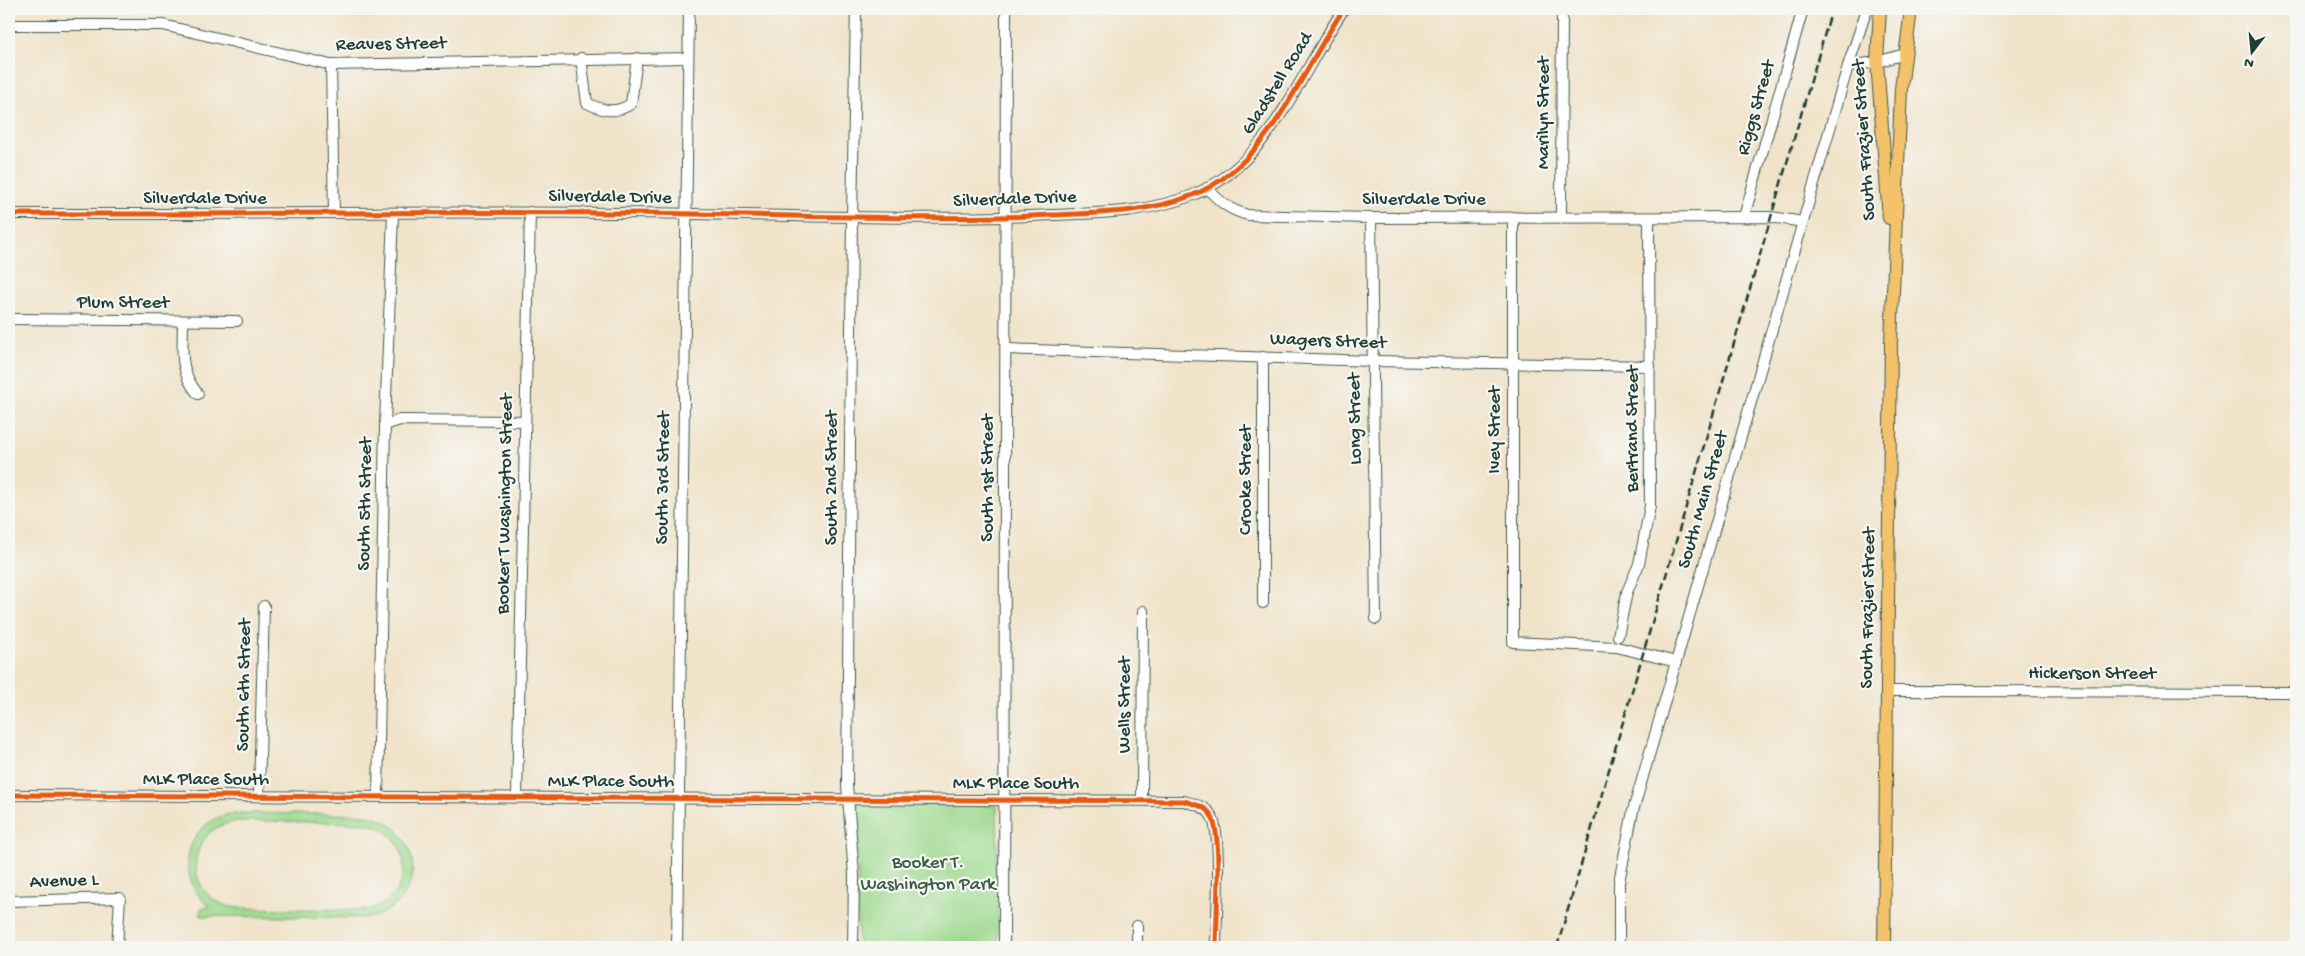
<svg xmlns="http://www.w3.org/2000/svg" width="2305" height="956" viewBox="0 0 2305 956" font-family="'Gochi Hand',sans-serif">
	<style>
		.green { fill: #9cd98d; stroke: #5e8b60; fill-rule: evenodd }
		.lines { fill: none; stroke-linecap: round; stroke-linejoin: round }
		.minor-casing { stroke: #3e564a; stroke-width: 12 }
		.major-casing { stroke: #3e564a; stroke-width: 14 }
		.minor { stroke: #fff; stroke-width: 10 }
		.major { stroke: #f3c26a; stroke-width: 12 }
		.rail { stroke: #1f3d34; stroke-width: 2.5; stroke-dasharray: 8 4; stroke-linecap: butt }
		.cycleway-casing { stroke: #f6f6f2; stroke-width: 8 }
		.cycleway { stroke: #e8590c; stroke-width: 5 }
		.labels { text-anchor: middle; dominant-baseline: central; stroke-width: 4.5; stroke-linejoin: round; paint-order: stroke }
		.street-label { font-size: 19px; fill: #1f3d34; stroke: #f6f6f2 }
		.park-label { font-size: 19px; fill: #385c46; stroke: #f6f6f2 }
	</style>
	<rect width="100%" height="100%" fill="#f6f6f2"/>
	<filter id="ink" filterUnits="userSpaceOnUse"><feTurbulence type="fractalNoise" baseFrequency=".02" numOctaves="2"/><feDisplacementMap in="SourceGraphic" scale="10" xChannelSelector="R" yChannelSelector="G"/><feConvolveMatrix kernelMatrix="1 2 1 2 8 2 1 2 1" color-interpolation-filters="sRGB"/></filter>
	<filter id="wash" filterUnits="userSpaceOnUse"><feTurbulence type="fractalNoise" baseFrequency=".0096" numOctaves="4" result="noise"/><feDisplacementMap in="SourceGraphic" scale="20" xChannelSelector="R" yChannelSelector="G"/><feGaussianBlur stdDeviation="1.12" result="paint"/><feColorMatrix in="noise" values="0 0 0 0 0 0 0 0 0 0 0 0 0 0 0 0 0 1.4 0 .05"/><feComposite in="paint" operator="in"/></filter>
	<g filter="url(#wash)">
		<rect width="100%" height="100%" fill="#f0e3c9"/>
		<g class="green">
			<path d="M857,803L997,806L998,947H858Z"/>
			<path d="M240,813C270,813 299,814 328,814C344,815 363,812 378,818C404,828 419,857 410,883C403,903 387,914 368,918L201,916V908L210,907C170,874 187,815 240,813ZM240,821L361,823C415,828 419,898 366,910L239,908C181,903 182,825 240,821Z"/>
		</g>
	</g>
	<g filter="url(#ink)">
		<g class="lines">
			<g class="minor-casing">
				<g id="minor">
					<path d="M9,25H163L331,65L688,58"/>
					<path d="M581,58L587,103C603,111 615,114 631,104L637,58"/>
					<path d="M331,65L334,212"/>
					<path d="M1848,66L1867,9"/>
					<path d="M1207,188C1220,202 1229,210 1248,215L1371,218L1771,217L1803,222"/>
					<path d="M9,214C236,215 464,210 692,214C812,216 932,221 1051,215C1099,213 1148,213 1193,195C1270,164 1300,72 1344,9"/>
					<path d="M1513,217V642L1617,647L1676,662"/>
					<path d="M1561,217L1562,9"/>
					<path d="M1744,217L1803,9"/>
					<path d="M1371,218L1376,619"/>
					<path d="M9,319L237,321"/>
					<path d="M183,321C183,351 178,370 198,394"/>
					<path d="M1006,349L1373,361L1650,366"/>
					<path d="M385,425L400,420L525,421"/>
					<path d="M1263,603V357"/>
					<path d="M1618,636L1627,592L1639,564L1650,506L1649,218"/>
					<path d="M1887,691L2296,692"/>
					<path d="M9,795L1184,801C1194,804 1205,806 1211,815C1223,834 1216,921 1216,947"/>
					<path d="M259,795L264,606"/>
					<path d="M378,796L385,425L393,213"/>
					<path d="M517,796L530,212"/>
					<path d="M1142,799L1143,611"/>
					<path d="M9,901L120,898L117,947"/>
					<path d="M1137,926V947"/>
					<path d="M677,947L689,9"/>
					<path d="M853,947L854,875L847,785L852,217L856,9"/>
					<path d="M1004,947L1006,9"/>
					<path d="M1619,947V882L1633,811L1848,66L1877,62L1905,54"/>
				</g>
			</g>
			<g class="major-casing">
				<g id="major">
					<path d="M1880,9L1877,62L1889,218"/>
					<path d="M1884,947L1891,343L1901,89L1911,9"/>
				</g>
			</g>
			<use href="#minor" class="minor"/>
			<use href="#major" class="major"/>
			<path class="rail" d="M1557,947L1832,9"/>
			<g class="cycleway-casing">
				<g id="cycleway">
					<path d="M9,214C236,215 464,210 692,214C812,216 932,221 1051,215C1099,213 1148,213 1193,195C1270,164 1300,72 1344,9"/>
					<path d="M9,795L1184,801C1194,804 1205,806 1211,815C1223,834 1216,921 1216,947"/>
				</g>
			</g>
			<use href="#cycleway" class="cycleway"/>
		</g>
	</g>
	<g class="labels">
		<g class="street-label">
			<text transform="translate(391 45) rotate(-1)">Reaves Street</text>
			<text transform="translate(1278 84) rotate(-58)">Gladstell Road</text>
			<text transform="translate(1757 108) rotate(-74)">Riggs Street</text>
			<text transform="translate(1544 113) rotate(-90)">Marilyn Street</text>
			<text transform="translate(1865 140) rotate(-94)">South Frazier Street</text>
			<text transform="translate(610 198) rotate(1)">Silverdale Drive</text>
			<text x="205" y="199">Silverdale Drive</text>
			<text transform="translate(1015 200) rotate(-2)">Silverdale Drive</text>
			<text x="1424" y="200">Silverdale Drive</text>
			<text x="123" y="303">Plum Street</text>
			<text transform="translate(1328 342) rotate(2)">Wagers Street</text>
			<text transform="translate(1356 419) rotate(-91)">Long Street</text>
			<text transform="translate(1633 429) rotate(-90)">Bertrand Street</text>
			<text transform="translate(1495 430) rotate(-90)">Ivey Street</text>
			<text transform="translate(664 478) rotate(-89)">South 3rd Street</text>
			<text transform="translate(832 478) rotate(-90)">South 2nd Street</text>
			<text transform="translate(988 478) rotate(-90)">South 1st Street</text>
			<text transform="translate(1246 480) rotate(-90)">Crooke Street</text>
			<text transform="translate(1704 500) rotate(-74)">South Main Street</text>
			<text transform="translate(366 504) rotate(-89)">South 5th Street</text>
			<text transform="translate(506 504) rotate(-89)">Booker T Washington Street</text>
			<text transform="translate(1869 608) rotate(-89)">South Frazier Street</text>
			<text x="2092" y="674">Hickerson Street</text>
			<text transform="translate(245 685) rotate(-89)">South 6th Street</text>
			<text transform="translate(1125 705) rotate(-90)">Wells Street</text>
			<text x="206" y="780">MLK Place South</text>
			<text x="611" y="782">MLK Place South</text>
			<text x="1016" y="784">MLK Place South</text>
			<text transform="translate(64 882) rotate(-2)">Avenue L</text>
		</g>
		<g class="park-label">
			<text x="928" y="863">Booker T.<tspan x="928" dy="22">Washington Park</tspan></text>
		</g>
	</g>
	<rect width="2305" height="956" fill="none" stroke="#f6f6f2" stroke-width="30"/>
	<g transform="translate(2252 52) rotate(196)" stroke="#f6f6f2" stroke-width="4" paint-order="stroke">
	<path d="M0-4L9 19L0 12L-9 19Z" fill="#1f3d34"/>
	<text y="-8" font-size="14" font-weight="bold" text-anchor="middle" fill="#1f3d34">N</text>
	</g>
</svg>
